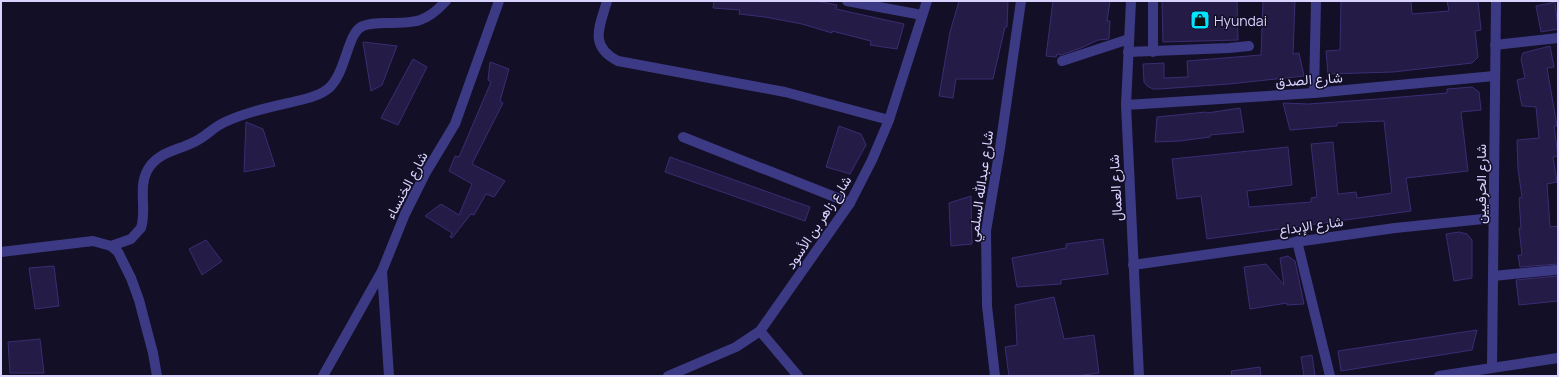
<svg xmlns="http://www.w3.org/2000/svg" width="1559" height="377" viewBox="0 0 1559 377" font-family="Manrope,Vazirmatn,sans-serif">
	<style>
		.building { fill: #241b47; stroke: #3b2d73 }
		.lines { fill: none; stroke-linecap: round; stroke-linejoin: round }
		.minor { stroke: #3d3a85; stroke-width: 10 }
		.labels { text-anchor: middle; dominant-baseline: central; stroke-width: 3; stroke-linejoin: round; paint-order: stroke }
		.poi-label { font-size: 14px; fill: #d9d4ff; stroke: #130f26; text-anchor: start }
		.street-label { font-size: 14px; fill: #d9d4ff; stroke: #130f26 }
	</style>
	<rect width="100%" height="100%" fill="#130f26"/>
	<g class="building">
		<path d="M714,1H816L837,5L836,9L904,24L897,49L870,45L871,41L832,31V33L802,24L765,17L739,14L740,10L713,8Z"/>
		<path d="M959,1H1008L1007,27H1005L993,79H956L953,98L939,96L950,32Z"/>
		<path d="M1053,1H1110L1107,21H1110L1109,39L1098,40L1081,48L1061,55L1057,54L1056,57L1046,56Z"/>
		<path d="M1162,1H1237L1238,40L1163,42Z"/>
		<path d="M1263,1H1295L1293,54L1299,53L1304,76L1229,84L1159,89H1153L1147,86L1144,82L1143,64L1164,63V78L1188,77L1187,61L1261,55Z"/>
		<path d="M1341,1H1411L1412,14L1449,11L1447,1H1478L1481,30L1475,31L1478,57L1472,63L1393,72L1328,74L1326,51L1340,50Z"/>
		<path d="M1555,2L1558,29L1541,32L1536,6Z"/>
		<path d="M363,42L397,46L382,85L371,91Z"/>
		<path d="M1550,46L1554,67L1547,68L1557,126H1554L1558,156L1553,157L1557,182L1547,184L1550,227L1558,226V264L1520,267L1518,255H1522L1519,228H1521L1519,198L1522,197L1518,169L1517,140L1539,138L1536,107L1522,106L1517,80L1525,78L1521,59L1523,53Z"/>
		<path d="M413,59L427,67L398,125L381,118Z"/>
		<path d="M490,62L509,69L500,101L503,103L472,164L505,181L494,197L486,194L474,215L471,214L452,238L450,237L452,233L425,216L441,204L459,215L472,184L449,171L455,156L459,157L491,82L488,80Z"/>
		<path d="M1472,87L1479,92L1481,110L1461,112L1468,171L1406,178L1411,211L1207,239L1201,196L1177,199L1172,159L1288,147L1292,185L1247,191L1249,207L1311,202V198L1317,197L1311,144L1333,142L1338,194L1356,192L1357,198L1392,193L1384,121L1337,123V126L1290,130L1283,103L1308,104L1378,99L1447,93V89Z"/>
		<path d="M1240,108L1244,132L1210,135V137L1180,141L1155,142L1157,117L1206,112L1207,113Z"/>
		<path d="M246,122L263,129L275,166L244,172Z"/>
		<path d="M839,126L861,134L866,145L850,174L826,167Z"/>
		<path d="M670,157L810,207L805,221L665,172Z"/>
		<path d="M971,196L972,244L951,246L949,203Z"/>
		<path d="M1459,232L1467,234L1472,240V278L1454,281L1446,234Z"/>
		<path d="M1103,239L1108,274L1061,280V284L1017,287L1012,258L1066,248V244Z"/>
		<path d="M206,240L222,261L202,275L189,249Z"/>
		<path d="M1288,256L1295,261L1304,304L1287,305V303L1250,309L1244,267L1266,264L1284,285L1280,258Z"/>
		<path d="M54,266L59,306L35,309L29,268Z"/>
		<path d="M1558,276V301L1519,305L1516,280Z"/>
		<path d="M1054,297L1064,339L1094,335L1099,373L1076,376H1009L1005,347L1017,345L1015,305Z"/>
		<path d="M1477,330L1472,350L1341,371L1338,351Z"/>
		<path d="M40,339L44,373H10L8,342Z"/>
		<path d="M1312,355L1315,376H1304L1301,357Z"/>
		<path d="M1260,367L1261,376H1232L1231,371Z"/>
	</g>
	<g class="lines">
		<g class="minor">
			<path d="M607,1C600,26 588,46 618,61L785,92L889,120"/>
			<path d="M847,1L922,15"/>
			<path d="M1131,1L1126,105L1139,376"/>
			<path d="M1495,45L1558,38"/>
			<path d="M1128,52L1229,48L1249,46"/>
			<path d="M1153,52V1"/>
			<path d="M1062,61L1129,39"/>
			<path d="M1314,93L1316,1"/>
			<path d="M1126,105L1314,93L1494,76"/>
			<path d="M683,137L850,203"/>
			<path d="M1297,241L1330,376"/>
			<path d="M111,246L131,239L141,228C147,210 138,188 147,171C156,153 175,151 192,143C205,138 213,127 225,122C249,111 276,106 301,100C310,98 322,94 329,88C347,71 347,32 363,26C370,23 379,23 387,23C415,23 426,23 446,1"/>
			<path d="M1,252L93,241L111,246L118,252L131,278L139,300L153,353L157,376"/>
			<path d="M1133,265L1395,228L1493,218"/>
			<path d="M382,271L389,376"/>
			<path d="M1493,276L1555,270"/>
			<path d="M760,331L798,376"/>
			<path d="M1492,368L1496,1"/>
			<path d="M323,376L382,271L405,214L425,174L455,124L499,1"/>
			<path d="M668,376L736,347L760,331L850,203L872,160L889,120L927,1"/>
			<path d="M995,376L987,306L986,231L1000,148L1021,1"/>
			<path d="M1439,376L1558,358"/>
		</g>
	</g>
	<defs>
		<g id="shop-square" transform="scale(1)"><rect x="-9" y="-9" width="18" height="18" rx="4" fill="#00e5ff" stroke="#130f26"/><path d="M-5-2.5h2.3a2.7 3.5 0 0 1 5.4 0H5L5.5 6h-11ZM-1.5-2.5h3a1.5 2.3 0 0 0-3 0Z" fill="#111"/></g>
	</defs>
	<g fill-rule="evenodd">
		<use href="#shop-square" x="1200" y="20"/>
	</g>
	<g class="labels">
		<g class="poi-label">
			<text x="1214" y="20">Hyundai</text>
		</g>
		<g class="street-label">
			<text transform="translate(1309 79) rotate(-4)">شارع الصدق</text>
			<text transform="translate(1480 184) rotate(-90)">شارع الحرفيين</text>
			<text transform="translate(406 185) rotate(-62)">شارع الخنساء</text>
			<text transform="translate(980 186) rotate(-82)">شارع عبدالله السلمي</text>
			<text transform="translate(1115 188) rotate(-93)">شارع العمال</text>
			<text transform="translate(818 222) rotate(-57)">شارع زاهر بن الأسود</text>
			<text transform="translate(1311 225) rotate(-8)">شارع الإبداع</text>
		</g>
	</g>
	<rect width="1559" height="377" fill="none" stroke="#d9d4ff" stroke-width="4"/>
</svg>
